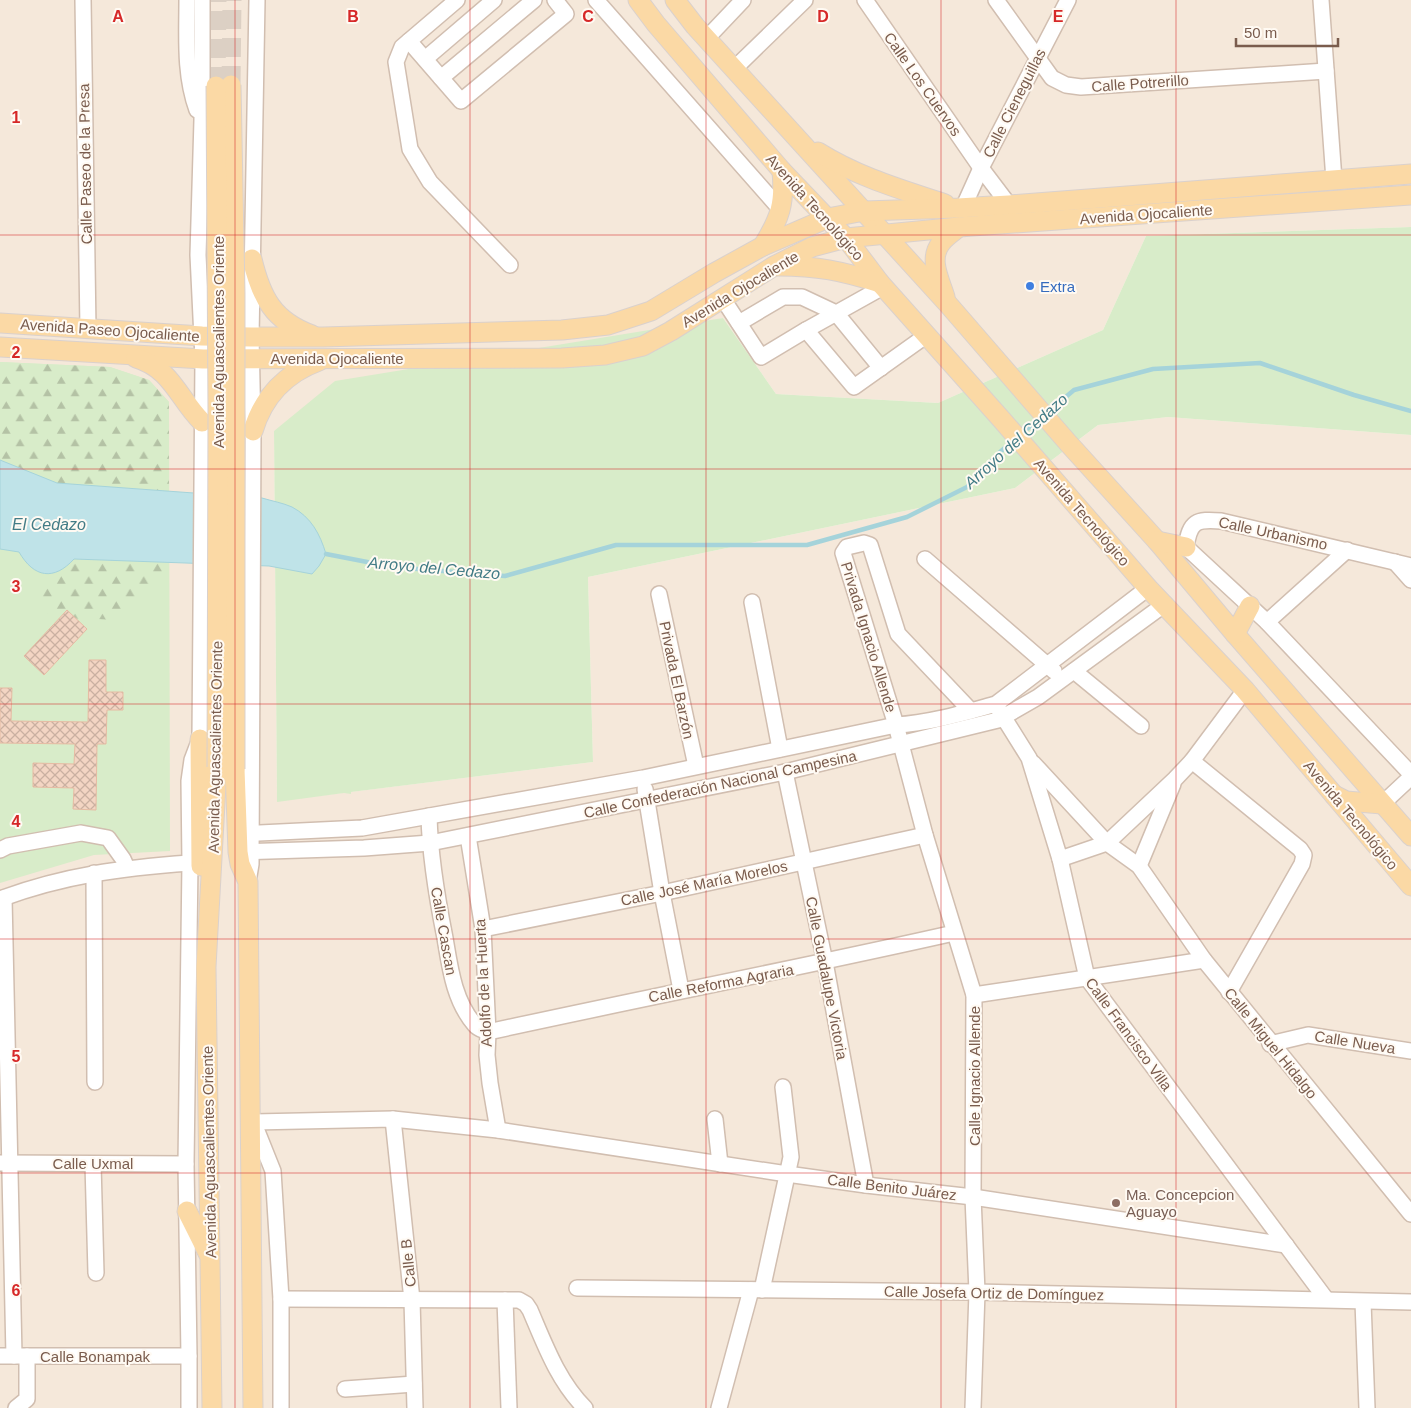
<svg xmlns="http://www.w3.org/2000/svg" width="1411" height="1408" viewBox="0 0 1411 1408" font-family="Helvetica,sans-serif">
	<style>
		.residential { fill: #f5e8da }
		.green { fill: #d8ecc9 }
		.forest { fill: url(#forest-firs) }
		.water { fill: #bfe3e8; stroke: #a5d3da }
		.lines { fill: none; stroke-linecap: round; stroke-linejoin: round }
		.stream { stroke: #a5d3da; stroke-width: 4.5 }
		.building { fill: url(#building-cross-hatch); stroke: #e6bba3 }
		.major-tunnel { stroke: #dcd0c4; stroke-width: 19; stroke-dasharray: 19 9; stroke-linecap: butt }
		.minor-casing { stroke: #d1beb0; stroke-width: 18 }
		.major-casing { stroke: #dad1cd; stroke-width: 21 }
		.minor { stroke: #fff; stroke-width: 15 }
		.major { stroke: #fbd9a5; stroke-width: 19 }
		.major-bridge-casing { stroke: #dad1cd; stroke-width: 21; stroke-linecap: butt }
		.major-bridge { stroke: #fbd9a5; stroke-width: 19 }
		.grid { fill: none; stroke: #d62828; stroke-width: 1; stroke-opacity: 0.55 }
		.shop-dot { fill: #3f7fe0; stroke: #fffaf3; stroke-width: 2 }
		.education-dot { fill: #8d6e63; stroke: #fffaf3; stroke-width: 2 }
		.labels { text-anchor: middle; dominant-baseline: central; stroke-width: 4; stroke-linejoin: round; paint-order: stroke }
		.street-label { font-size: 15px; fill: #7a5c4d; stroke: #fffaf3 }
		.shop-label { font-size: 15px; fill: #366cbe; stroke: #fffaf3; text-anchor: start }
		.education-label { font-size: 15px; fill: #785e54; stroke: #fffaf3; text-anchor: start }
		.water-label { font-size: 16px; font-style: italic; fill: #437c86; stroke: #fffaf3 }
		.grid-label { font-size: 16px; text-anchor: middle; font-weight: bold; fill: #d62828; stroke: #fffaf3; stroke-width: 4; stroke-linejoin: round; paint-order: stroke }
	</style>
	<defs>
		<pattern id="forest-firs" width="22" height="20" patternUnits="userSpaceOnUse" patternTransform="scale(1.25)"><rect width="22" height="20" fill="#d8ecc9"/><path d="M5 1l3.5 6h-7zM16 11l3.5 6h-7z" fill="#b4c2a5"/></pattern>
		<pattern id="building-cross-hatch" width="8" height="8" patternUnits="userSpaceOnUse" patternTransform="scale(1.25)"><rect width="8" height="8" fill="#f3d5c3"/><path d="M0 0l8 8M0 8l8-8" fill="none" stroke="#cab0a1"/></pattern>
	</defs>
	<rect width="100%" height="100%" fill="#fdf6ec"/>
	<path class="residential" d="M0,0H1411V227L1146,236L1103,330L938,403L776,394L723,318L274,431L277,801L593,762L588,577L1015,488L1098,425L1168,417L1411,435V1408H0Z"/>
	<g class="green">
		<path d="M1411,227V435L1168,417L1098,425L1015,488L588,577L593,762L351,792V794L344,793L277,802L274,431L335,381L723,318L776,394L938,403L1103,330L1146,236Z"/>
		<path d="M0,362L110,367L149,380L169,402L170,851L94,855L0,883Z"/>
	</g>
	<g class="forest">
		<path d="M0,362L110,367L149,380L169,402V491L57,483L0,460Z"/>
		<path d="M74,558L169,563V578H158L114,620L98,619L90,621L39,612L42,573C59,573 63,572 74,558Z"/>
	</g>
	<path class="water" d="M0,460L57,483L262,498C272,501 283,503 292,507C311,517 320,534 326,554L319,566L312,574L269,566L74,559C54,581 34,578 19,552L0,549Z"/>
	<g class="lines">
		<g class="stream">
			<path d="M1048,412L1074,390L1153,369L1260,363L1354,395L1411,411"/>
			<path d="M1021,434L1040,418"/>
			<path d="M326,554L393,567L505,576L616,545H807L907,517L967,487L1000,452L1013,441"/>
		</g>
	</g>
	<g class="building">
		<path d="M67,610L87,629L44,675L24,656Z"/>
		<path d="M89,660H106V692H123V710H107L106,744H97L96,810L73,809L74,788L33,787V763L74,764L75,744L0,743V688H12L11,721L88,722Z"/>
	</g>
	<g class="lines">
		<g class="major-tunnel">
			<path d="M231,85L232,0"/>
			<path d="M216,86L217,0"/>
		</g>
		<g class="minor-casing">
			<g id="minor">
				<path d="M83,0L88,329"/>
				<path d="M187,0C187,37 184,74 197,110"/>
				<path d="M457,0L409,41L461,101L566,14L555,0"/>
				<path d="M596,0L781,210"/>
				<path d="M865,0L981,168L1009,205"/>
				<path d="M996,0L1052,78L1066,85L1081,87L1326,71"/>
				<path d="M1321,0L1334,180"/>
				<path d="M707,38L743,0"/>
				<path d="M409,41L402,47L396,62L410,149L430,182L510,265"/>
				<path d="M425,59L494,0"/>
				<path d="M734,69L805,0"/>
				<path d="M441,78L534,0"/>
				<path d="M963,208L981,168L1068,0"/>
				<path d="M723,299L761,357L806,330L854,387L927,335"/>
				<path d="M739,323L783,297H802L836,313L881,368"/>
				<path d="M806,330L883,287"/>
				<path d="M925,559L1054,671"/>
				<path d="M1395,562L1411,580"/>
				<path d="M1411,566L1221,521C1196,519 1190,521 1186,547L1267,622L1411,774"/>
				<path d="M659,594L696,766"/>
				<path d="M752,602L780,749"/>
				<path d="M1267,622L1347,550"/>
				<path d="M1074,671L1141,726"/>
				<path d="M999,710L1029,758L1060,859L1087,978L1326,1299"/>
				<path d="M971,711L898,634L870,545L864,543L847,547L843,553L896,725L925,835L974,995L973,1197L977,1292L973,1408"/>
				<path d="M1192,761L1300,849L1304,855L1302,864L1229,992"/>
				<path d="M1033,763L1107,843L1139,866L1204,960L1411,1214"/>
				<path d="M785,772L825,962L866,1185"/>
				<path d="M645,789L662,893L681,990"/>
				<path d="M1382,804L1411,777"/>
				<path d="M429,816C430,857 437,898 445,938C450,968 454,1001 475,1025C478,1029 484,1030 488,1032C643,998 799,968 954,933"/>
				<path d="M237,834L362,828L643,778L896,725C930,723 963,713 996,704L1148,588"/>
				<path d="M468,836L483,929L488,1032L487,1055L490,1083L498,1130"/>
				<path d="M0,850L8,846L81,833L108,838L123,859L127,868"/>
				<path d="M238,852L364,848L430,843L785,772L998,720L1038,697L1165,604"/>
				<path d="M1060,859L1107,843L1175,779L1192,761L1245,690"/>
				<path d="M1139,866L1173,784"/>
				<path d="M94,873L95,1082"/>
				<path d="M248,882L251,864L253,431L251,337L257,0"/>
				<path d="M4,898L14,1356"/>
				<path d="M0,899C65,875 121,868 190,863"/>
				<path d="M483,929L662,893L925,835"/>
				<path d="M974,995L1204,960"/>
				<path d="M1270,1044L1308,1035L1411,1051"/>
				<path d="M393,1119L412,1300L415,1408"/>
				<path d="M715,1119L720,1164"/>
				<path d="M250,1122L393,1119L498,1130L787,1174L866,1185L973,1197L1286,1245"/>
				<path d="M250,1125L257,1131L273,1171L281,1299V1408"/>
				<path d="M0,1163L186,1164"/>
				<path d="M93,1164L96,1273"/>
				<path d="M577,1288L977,1292L1411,1302"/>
				<path d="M762,1290L791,1157L783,1087"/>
				<path d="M281,1299L519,1300L526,1304L530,1310C545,1345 558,1381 585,1408"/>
				<path d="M505,1300L509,1408"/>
				<path d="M1363,1302L1367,1408"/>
				<path d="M0,1356H189"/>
				<path d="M345,1389L414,1384"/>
				<path d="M16,1408L27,1399V1356"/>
				<path d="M189,1408V1356L186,1164L190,863L189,781L192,760L200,739L203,359L198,255L202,120V0"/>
				<path d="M719,1408L751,1290"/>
			</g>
		</g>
		<g class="major-casing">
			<g id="major">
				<path d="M638,0L656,24L782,171L846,238L880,283L1002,420L1148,588L1245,690L1411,886"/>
				<path d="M675,0L695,26L947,303L1069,444L1157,541L1235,634L1411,836"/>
				<path d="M818,152C858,177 900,189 945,204"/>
				<path d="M763,246C780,218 785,204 782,171"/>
				<path d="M252,259C261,297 273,321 312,335"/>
				<path d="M778,266C818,266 842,271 880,283"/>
				<path d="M945,297C940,280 928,259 941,243C945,237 953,232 959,227"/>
				<path d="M0,323L202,336L251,337H323L562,330L608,325L651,311L714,273L763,246L828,218L864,211L958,208L1009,205L1411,174"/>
				<path d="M0,347L203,359L562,358L605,355L643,346L671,331L774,266L812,247L846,238L959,227L1411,195"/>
				<path d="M136,358C172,369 178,398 202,422"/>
				<path d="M253,431C263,397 286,373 319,361"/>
				<path d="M1157,541L1186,547"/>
				<path d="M1235,634L1250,606"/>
				<path d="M200,739L201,866"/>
				<path d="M235,769L238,852L240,864L248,882L253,1408"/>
				<path d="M1334,795L1346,801L1382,804"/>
				<path d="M187,1211L208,1253"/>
				<path d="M212,1408L206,967L217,767"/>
			</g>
		</g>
		<use href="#minor" class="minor"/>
		<use href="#major" class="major"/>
		<g class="major-bridge-casing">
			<g id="major-bridge">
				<path d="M231,85L235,293V769"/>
				<path d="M216,86L218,411L217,767"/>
			</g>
		</g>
		<use href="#major-bridge" class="major-bridge"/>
	</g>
	<path class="grid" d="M235,0V1408M470,0V1408M706,0V1408M941,0V1408M1176,0V1408M0,235H1411M0,469H1411M0,704H1411M0,939H1411M0,1173H1411"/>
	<circle class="shop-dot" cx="1030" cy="286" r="5"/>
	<circle class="education-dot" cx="1116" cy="1203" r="5"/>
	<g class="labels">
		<g class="street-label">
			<text transform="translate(1140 83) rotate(-4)">Calle Potrerillo</text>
			<text transform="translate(923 84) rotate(55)">Calle Los Cuervos</text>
			<text transform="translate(1014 103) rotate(-63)">Calle Cieneguillas</text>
			<text transform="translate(85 164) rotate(-91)">Calle Paseo de la Presa</text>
			<text transform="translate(815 207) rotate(48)">Avenida Tecnológico</text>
			<text transform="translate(1146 214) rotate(-4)">Avenida Ojocaliente</text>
			<text transform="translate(740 289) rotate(-31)">Avenida Ojocaliente</text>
			<text transform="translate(110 330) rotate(4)">Avenida Paseo Ojocaliente</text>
			<text transform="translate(218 342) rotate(-90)">Avenida Aguascalientes Oriente</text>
			<text x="337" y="358">Avenida Ojocaliente</text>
			<text transform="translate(1082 512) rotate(49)">Avenida Tecnológico</text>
			<text transform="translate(1273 533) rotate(12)">Calle Urbanismo</text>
			<text transform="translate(869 637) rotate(73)">Privada Ignacio Allende</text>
			<text transform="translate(677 680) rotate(78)">Privada El Barzón</text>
			<text transform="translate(215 747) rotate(-89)">Avenida Aguascalientes Oriente</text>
			<text transform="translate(720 784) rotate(-12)">Calle Confederación Nacional Campesina</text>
			<text transform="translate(1351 815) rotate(50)">Avenida Tecnológico</text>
			<text transform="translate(704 883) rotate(-12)">Calle José María Morelos</text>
			<text transform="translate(444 931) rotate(80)">Calle Cascan</text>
			<text transform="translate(827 978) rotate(79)">Calle Guadalupe Victoria</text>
			<text transform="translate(483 983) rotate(-93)">Adolfo de la Huerta</text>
			<text transform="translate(721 983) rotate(-11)">Calle Reforma Agraria</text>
			<text transform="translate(1129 1034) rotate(54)">Calle Francisco Villa</text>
			<text transform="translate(1355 1042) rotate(9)">Calle Nueva</text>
			<text transform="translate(1271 1043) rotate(51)">Calle Miguel Hidalgo</text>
			<text transform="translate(974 1076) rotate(-90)">Calle Ignacio Allende</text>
			<text transform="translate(209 1152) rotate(-91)">Avenida Aguascalientes Oriente</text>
			<text x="93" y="1163">Calle Uxmal</text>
			<text transform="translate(892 1187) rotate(7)">Calle Benito Juárez</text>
			<text transform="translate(408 1263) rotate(-96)">Calle B</text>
			<text transform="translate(994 1293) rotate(1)">Calle Josefa Ortiz de Domínguez</text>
			<text x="95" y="1356">Calle Bonampak</text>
		</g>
		<g class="shop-label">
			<text x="1040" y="286">Extra</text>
		</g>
		<g class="education-label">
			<text x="1126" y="1194">Ma. Concepcion<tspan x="1126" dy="17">Aguayo</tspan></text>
		</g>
		<g class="water-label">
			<text transform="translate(1016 441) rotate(-42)">Arroyo del Cedazo</text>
			<text x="49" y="524">El Cedazo</text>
			<text transform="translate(434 568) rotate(5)">Arroyo del Cedazo</text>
		</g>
	</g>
	<g class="grid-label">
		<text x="118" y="22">A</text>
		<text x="353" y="22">B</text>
		<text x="588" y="22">C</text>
		<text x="823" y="22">D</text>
		<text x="1058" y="22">E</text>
		<text x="16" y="123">1</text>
		<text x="16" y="358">2</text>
		<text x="16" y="592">3</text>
		<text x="16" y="827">4</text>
		<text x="16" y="1062">5</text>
		<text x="16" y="1296">6</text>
	</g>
	<path d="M1236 38v8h102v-8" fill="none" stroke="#7a5c4d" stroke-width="2.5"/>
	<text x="1244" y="38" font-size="15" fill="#7a5c4d" stroke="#fffaf3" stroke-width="4" paint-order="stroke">50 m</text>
</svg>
